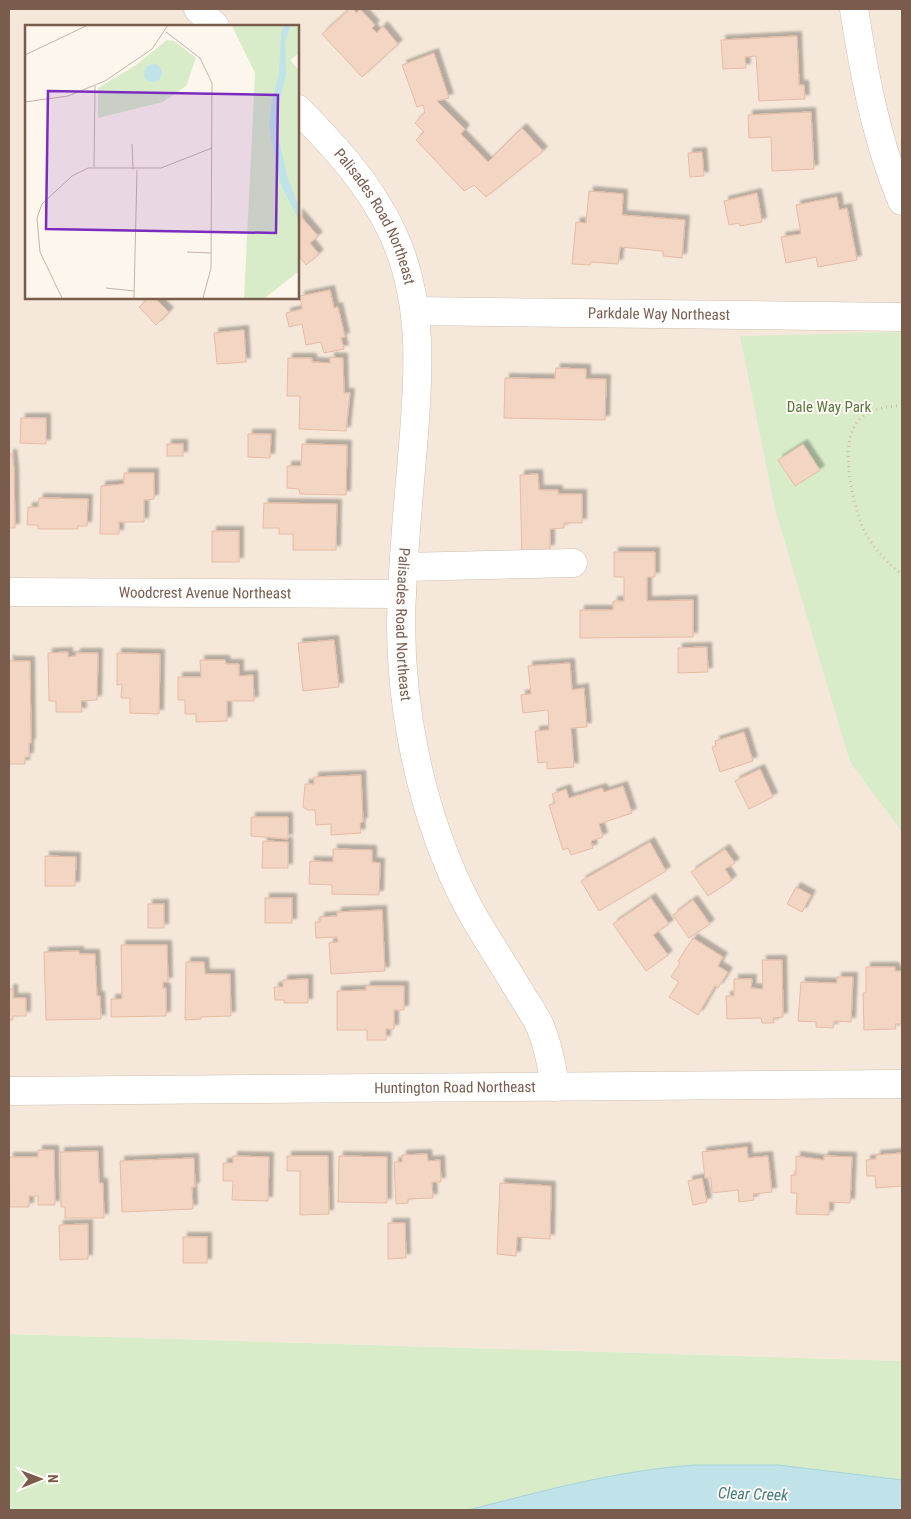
<svg xmlns="http://www.w3.org/2000/svg" width="911" height="1519" viewBox="0 0 911 1519" font-family="'Roboto Condensed',sans-serif">
	<style>
		.residential { fill: #f5e8da; fill-rule: evenodd }
		.green { fill: #d8ecc9 }
		.water { fill: #bfe3e8; stroke: #a5d3da }
		.building { fill: #f3d5c3; stroke: #e6bba3; filter: url(#shadow) }
		.lines { fill: none; stroke-linecap: round; stroke-linejoin: round }
		.minor-casing { stroke: #d1beb0; stroke-width: 29 }
		.path { stroke: #d9b8a5; stroke-width: 3; stroke-dasharray: 1 4; stroke-linecap: butt }
		.minor { stroke: #fff; stroke-width: 28 }
		.labels { text-anchor: middle; dominant-baseline: central; stroke-width: 4; stroke-linejoin: round; paint-order: stroke }
		.street-label { font-size: 15px; fill: #7a5c4d; stroke: #fffaf3 }
		.park-label { font-size: 15px; fill: #537a41; stroke: #fffaf3 }
		.water-label { font-size: 16px; font-style: italic; fill: #437c86; stroke: #fffaf3 }
		.inset-road { fill: none; stroke: #c5b3a7; stroke-width: 1 }
		.view { fill: #7b2cbf; fill-opacity: 0.15; stroke: #7b2cbf; stroke-width: 2.5 }
		.inset-edge { fill: none; stroke: #7a5c4d; stroke-width: 2.5 }
	</style>
	<defs>
		<filter id="shadow"><feDropShadow dx="4.5" dy="-4.5" stdDeviation="1" flood-color="#0004"/></filter>
	</defs>
	<rect width="100%" height="100%" fill="#fdf6ec"/>
	<path class="residential" d="M9,9H902V1361L9,1334ZM26,26H298V298H26Z"/>
	<g class="green">
		<path d="M902,332V832L850,762L775,509L740,336Z"/>
		<path d="M9,1334L902,1361V1510H9Z"/>
	</g>
	<path class="water" d="M696,1465H778L902,1480V1510H468C543,1491 618,1470 696,1465Z"/>
	<g class="building">
		<path d="M350,9H353L357,13L360,9L375,25L372,28L377,33L383,26L398,44L362,77L322,34Z"/>
		<path d="M797,36L799,85H804L805,99L759,101L756,56L745,57L746,68L723,69L721,40Z"/>
		<path d="M434,53L449,98L437,101L465,129L461,134L488,162L522,128L543,151L486,197L474,185L464,191L416,140L424,132L415,123L425,112L423,105L417,107L402,65Z"/>
		<path d="M811,112L814,169L772,171L771,137L749,138L748,115Z"/>
		<path d="M702,152L704,176L690,177L688,153Z"/>
		<path d="M589,191L623,194L622,215L685,220L682,258L663,256V251L620,247L618,264L591,262L590,265L572,264L576,222L586,223Z"/>
		<path d="M757,193L762,222L740,226L739,223L729,225L724,201Z"/>
		<path d="M837,197L839,210L847,208L857,260L818,267L816,257L786,263L781,237L801,234L796,205Z"/>
		<path d="M298,213L318,236L310,243L319,254L306,265L298,255Z"/>
		<path d="M330,290L334,308L338,307L345,337L341,338L344,349L324,353L321,342L306,345L302,324L289,327L286,313L302,309L300,296Z"/>
		<path d="M149,298H155L169,312L156,325L139,307Z"/>
		<path d="M244,330L246,362L217,364L214,333Z"/>
		<path d="M330,357L343,358L344,393H350L346,431L299,429L300,396H287L288,358H312V362L330,363Z"/>
		<path d="M556,368L586,369V379H606L605,420L504,418L505,378L555,379Z"/>
		<path d="M21,418H46V444L20,443Z"/>
		<path d="M248,434H271L270,458L248,457Z"/>
		<rect x="167" y="444" width="16" height="12"/>
		<path d="M302,444L347,445L346,495L300,494L299,489L287,488V466H301Z"/>
		<path d="M803,444L820,470L795,486L778,460Z"/>
		<path d="M9,454H12L14,469L15,528H9Z"/>
		<path d="M124,473H154V499L144,500V522H119V534H100L101,486L124,484Z"/>
		<path d="M538,474L539,490H558V494H582V523H564V528L550,529V549L538,550V560L522,561L520,475Z"/>
		<path d="M39,498L88,499L87,526H78V529H38V525H27L28,507H38Z"/>
		<path d="M264,503L337,504L336,550H293V534H279V528H263Z"/>
		<rect x="212" y="531" width="27" height="31"/>
		<path d="M614,552H655V577H647V601L693,600V637L580,638V610H613V601H624V577H614Z"/>
		<path d="M334,640L339,687L303,691L298,643Z"/>
		<path d="M707,647L708,672L678,673V648Z"/>
		<path d="M68,652V657L76,656V653H98L97,700L81,701L82,712H56V701H49L48,653Z"/>
		<path d="M117,653L160,654L159,714L130,713V698H121L122,684L117,685Z"/>
		<path d="M9,659L11,661H30L31,743H29V757H25V764H9Z"/>
		<path d="M200,660H225L226,664H239V676L253,675L254,701H227V721L196,722V714H185V700H178V677H201Z"/>
		<path d="M570,663L572,690L584,688L587,727L571,728L574,767L547,769V762L538,763L535,731L549,730L548,710L523,713L521,695L531,694L528,666Z"/>
		<path d="M744,732L753,761L720,772L712,747L716,746L715,741Z"/>
		<path d="M760,769L773,797L749,809L735,781Z"/>
		<path d="M361,775L363,822L360,823L361,833L331,835V824L316,825L315,810H308L303,807L305,784H314V777Z"/>
		<path d="M623,786L632,813L599,824L603,837L591,841L593,848L571,855L568,848L563,850L549,805L555,803L552,794L566,789L569,798L602,788L604,792Z"/>
		<path d="M251,817H288V839L251,836Z"/>
		<path d="M263,841L288,842V868H262Z"/>
		<path d="M650,842L666,871L599,911L581,881Z"/>
		<path d="M333,849L372,850V862L380,863L379,895L332,894V885L309,884L310,861L333,862Z"/>
		<path d="M725,849L735,863L725,869L732,880L708,896L691,872Z"/>
		<path d="M45,856L76,857L75,886H45Z"/>
		<path d="M796,887L811,895L802,912L787,904Z"/>
		<rect x="265" y="898" width="27" height="25"/>
		<path d="M651,898L669,924L653,935L668,955L646,971L613,924Z"/>
		<path d="M693,900L710,924L689,938L673,915Z"/>
		<rect x="148" y="904" width="16" height="24"/>
		<path d="M382,910L385,971L331,974L329,943L338,942L337,937L316,938L315,922H320V917L337,916V912Z"/>
		<path d="M693,938L723,957L718,966L728,972L718,988L715,986L698,1015L669,997L679,982L671,977L680,963L678,961Z"/>
		<path d="M121,945H167L168,982H163V988H166V1016L111,1017V999H122Z"/>
		<path d="M79,951V954H95L97,996H100L101,1019L46,1020L44,952Z"/>
		<path d="M762,960H782L783,1017L773,1018L774,1023H762L761,1018L727,1019L726,996H734V979H752L751,988L763,989Z"/>
		<path d="M186,962H204L205,974H230L231,1016L201,1017V1019L185,1020Z"/>
		<path d="M866,967H895V971H901L902,974V1024H895L896,1029L864,1030L863,993H866Z"/>
		<path d="M837,977H853L851,1022L834,1021L833,1028L816,1027V1022L798,1021L801,982L837,983Z"/>
		<path d="M308,979V1003H284V1000H275L274,987H283V980Z"/>
		<path d="M366,986H404V1010H394V1029H386V1040H367V1030H337V991L366,990Z"/>
		<path d="M9,989H13V998H26V1016H13V1020H9Z"/>
		<path d="M747,1147L748,1158L768,1156L772,1192L753,1194L754,1200L739,1202L738,1190L712,1193L711,1178H705L702,1152Z"/>
		<path d="M38,1150H54L55,1205H38V1196H29V1207H10L9,1157H38Z"/>
		<path d="M98,1151L99,1183H103L104,1218H65V1207H61L60,1152Z"/>
		<path d="M902,1153V1186L876,1188L875,1176H867L866,1160L876,1159V1155Z"/>
		<path d="M427,1154L428,1161L440,1160L441,1182H432L433,1198L408,1199V1203L396,1204L394,1162H402V1155Z"/>
		<path d="M233,1156L269,1157L268,1201L232,1200L233,1181H223V1163H233Z"/>
		<path d="M287,1156H328L329,1214L300,1215V1171H287Z"/>
		<path d="M339,1156L387,1157V1203L338,1202Z"/>
		<path d="M796,1156L824,1160V1156L852,1157L850,1203L829,1202V1215L796,1214L797,1193H791V1175H796Z"/>
		<path d="M194,1158L195,1187H192L193,1209L122,1212L120,1161Z"/>
		<path d="M702,1178L707,1202L693,1205L688,1181Z"/>
		<path d="M500,1183L551,1186L550,1239L517,1237L516,1256L497,1254Z"/>
		<path d="M388,1223H405L406,1258L388,1259Z"/>
		<path d="M88,1224V1259L60,1260L59,1225Z"/>
		<rect x="183" y="1237" width="24" height="26"/>
	</g>
	<g class="lines">
		<g class="minor-casing">
			<g id="minor">
				<path d="M198,9L215,26"/>
				<path d="M854,9C864,73 876,140 902,201"/>
				<path id="s1" d="M298,109C335,147 370,184 393,234C424,301 419,374 413,446C409,495 404,544 402,593C399,646 404,702 415,755C426,807 444,861 469,908C485,937 504,965 521,994C527,1004 535,1015 540,1026C548,1045 552,1066 555,1087"/>
				<path id="s2" d="M415,311L902,317"/>
				<path d="M404,567L573,563"/>
				<path id="s3" d="M9,592L402,594"/>
				<path id="s4" d="M9,1091L902,1084"/>
			</g>
		</g>
		<path class="path" d="M902,406C888,406 874,408 862,417C837,437 852,499 861,524C866,539 889,566 902,574"/>
		<use href="#minor" class="minor"/>
	</g>
	<g class="labels">
		<g class="street-label">
			<text stroke="none"><textPath href="#s1" startOffset="134">Palisades Road Northeast</textPath></text>
			<text stroke="none"><textPath href="#s2" startOffset="244">Parkdale Way Northeast</textPath></text>
			<text stroke="none"><textPath href="#s3" startOffset="196">Woodcrest Avenue Northeast</textPath></text>
			<text stroke="none"><textPath href="#s1" startOffset="552">Palisades Road Northeast</textPath></text>
			<text stroke="none"><textPath href="#s4" startOffset="446">Huntington Road Northeast</textPath></text>
		</g>
		<g class="park-label">
			<text x="829" y="407">Dale Way Park</text>
		</g>
		<g class="water-label">
			<text transform="translate(753 1494) rotate(2)">Clear Creek</text>
		</g>
	</g>
	<g transform="translate(25 25)">
		<rect width="274" height="274" fill="#fdf6ec"/>
		<path d="M274,0V28L265,35L274,45V246L240,273H219L230,48L207,1ZM142,15L149,16L171,33L161,61L138,77L73,93V63L111,40Z" fill="#d8ecc9"/>
		<path d="M266,0L260,16L261,50L254,78L252,106L263,154L274,182V196L256,160L244,102L247,74L254,50L256,9L259,0ZM119 48a9 9 0 1 1 18 0a9 9 0 1 1-18 0Z" fill="#bfe3e8"/>
		<path class="inset-road" d="M141,7L175,33L187,58L186,243L178,273M0,30L63,0M0,77L43,71L80,56L127,24L143,0M107,119L108,144M69,142L70,61M162,227L186,228M81,263L109,266M37,273L15,227L12,193L17,179L47,151L63,143H136L187,123M109,273L112,145"/>
		<path class="view" d="M23,66L253,70L251,208L21,204Z"/>
		<rect width="274" height="274" class="inset-edge"/>
	</g>
	<rect width="911" height="1519" fill="none" stroke="#7a5c4d" stroke-width="20"/>
	<g transform="translate(40 1479) rotate(89)" stroke="#fffaf3" stroke-width="4" paint-order="stroke">
	<path d="M0-4L9 19L0 12L-9 19Z" fill="#7a5c4d"/>
	<text y="-8" font-size="14" font-weight="bold" text-anchor="middle" fill="#7a5c4d">N</text>
	</g>
</svg>
